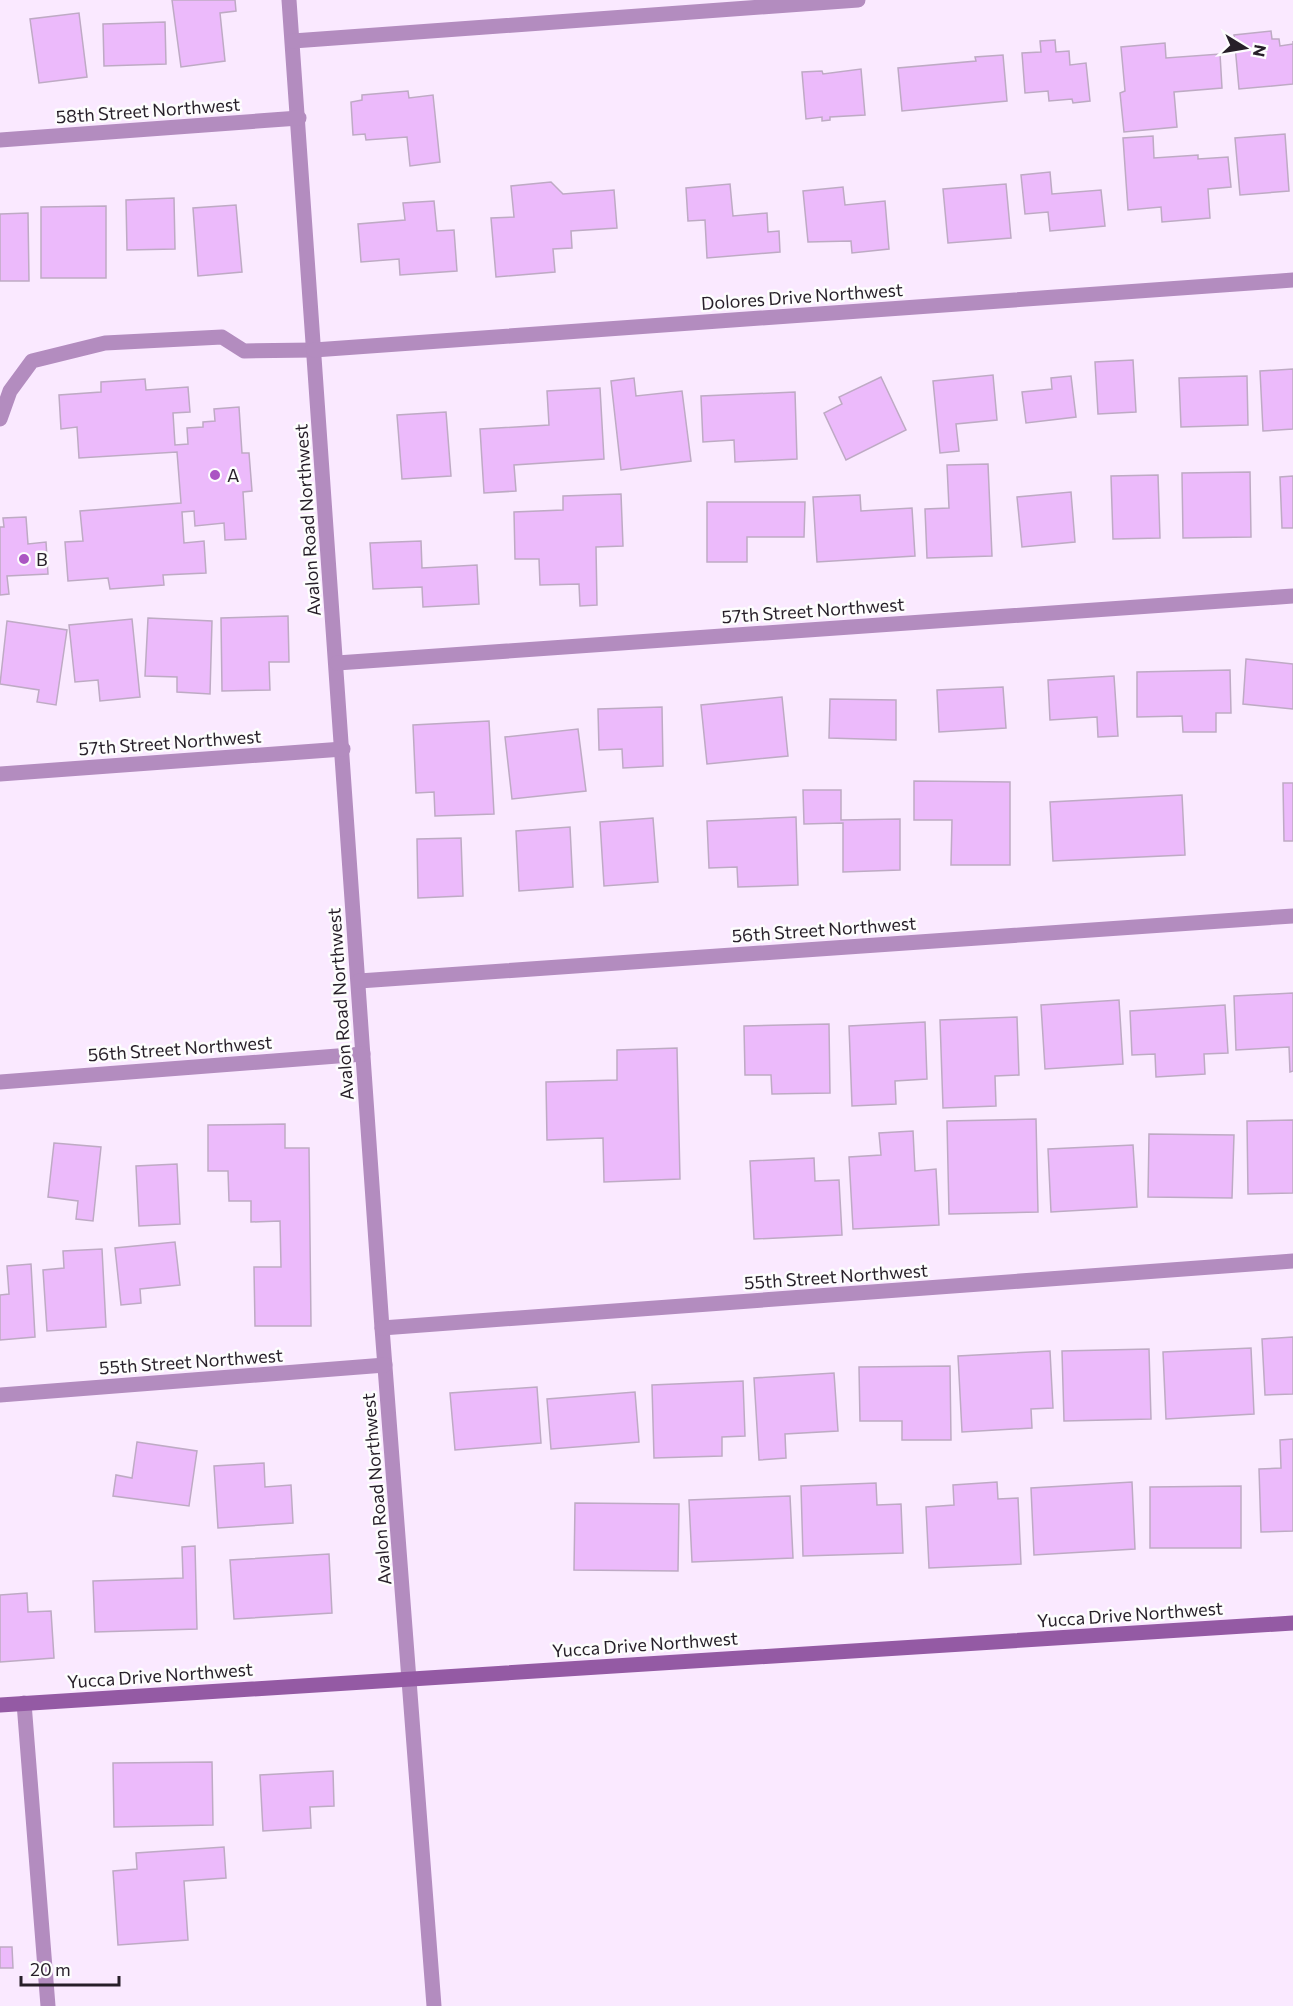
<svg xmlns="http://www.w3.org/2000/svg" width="1293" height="2006" viewBox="0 0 1293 2006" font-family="Commissioner,sans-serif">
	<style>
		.building { fill: #ecbafb; stroke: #beaac4; stroke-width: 1.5 }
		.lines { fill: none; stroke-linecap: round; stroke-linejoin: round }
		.lane { stroke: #b38cbf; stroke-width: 15 }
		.street { stroke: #b38cbf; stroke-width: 15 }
		.secondary { stroke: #945aa4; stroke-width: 15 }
		.poi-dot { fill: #ab55c3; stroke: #fdfdfd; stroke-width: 2 }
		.labels { text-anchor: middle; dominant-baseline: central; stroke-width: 5; stroke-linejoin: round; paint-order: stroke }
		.street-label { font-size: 18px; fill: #271f29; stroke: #fdfdfd }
		.poi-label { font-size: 18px; fill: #271f29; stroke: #fdfdfd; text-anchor: start }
	</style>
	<rect width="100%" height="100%" fill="#fae9ff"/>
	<g class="building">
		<path d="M172,0H235L236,11L220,13L225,61L181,67Z"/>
		<path d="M79,13L87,77L39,83L30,19Z"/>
		<path d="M165,22L166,64L104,66L103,24Z"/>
		<path d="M1271,31L1272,39H1279L1280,46L1293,44V41V84L1239,89L1234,35Z"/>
		<path d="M1055,40L1056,52L1069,51L1070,65L1086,63L1090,101L1073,103L1072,99L1049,101L1048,91L1025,93L1022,53L1041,52L1040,41Z"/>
		<path d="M1165,43L1166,58L1220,54L1222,88L1174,92L1177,127L1124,132L1120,93L1125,91L1121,47Z"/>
		<path d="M1003,55L1007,101L902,111L898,68L976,61L975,57Z"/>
		<path d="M861,69L865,115L830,117V120L822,121V117L806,119L802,72L822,71L823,74Z"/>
		<path d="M408,91L409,98L433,95L440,162L410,166L407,137L366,140L365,134L353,135L351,102L362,100V95Z"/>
		<path d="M1285,134L1289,191L1240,195L1235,138Z"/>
		<path d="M1153,136L1154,158L1198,155V159L1228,157L1231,187L1208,189L1210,218L1162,222L1161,207L1128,210L1123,138Z"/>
		<path d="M1050,172L1052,194L1101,190L1105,226L1050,231L1048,212L1025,214L1021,175Z"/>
		<path d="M551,182L563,194L614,190L617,228L571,231L572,248L553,249L555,272L496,277L491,218L514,217L511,186Z"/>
		<path d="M730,184L733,216L767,213L768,232L779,231L780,252L707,258L705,220L688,221L686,188Z"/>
		<path d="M1006,184L1011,238L948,243L943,189Z"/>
		<path d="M843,187L845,205L885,201L889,249L852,253L851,241L808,242L803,191Z"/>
		<path d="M174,198L175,249L127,250L126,200Z"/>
		<path d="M434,201L437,231L454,230L457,271L400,275L399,259L361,262L358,224L405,220L403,203Z"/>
		<path d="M236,205L242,272L198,276L193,208Z"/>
		<path d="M106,206V278H41V207Z"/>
		<path d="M28,213L29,281H0V214Z"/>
		<path d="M1133,360L1136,412L1098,414L1095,362Z"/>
		<path d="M1293,369V429L1263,431L1260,371Z"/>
		<path d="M993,375L997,420L956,424L959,451L940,453L933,381Z"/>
		<path d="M1071,376L1076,417L1026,423L1022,392L1052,389L1051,378Z"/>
		<path d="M1247,376L1248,425L1181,427L1179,378Z"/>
		<path d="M881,377L906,430L846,460L824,413L842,404L839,397Z"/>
		<path d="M634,378L636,396L682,391L691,461L621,470L611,381Z"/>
		<path d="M145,379L146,390L188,387L190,412L173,413L175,445L188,444L187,428L203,427V422L215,421L214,409L239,407L242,453H249L252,491L243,492L246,539L225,540L224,523L195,526L194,511L182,512L184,543L204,541L206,573L163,575L164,585L110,589L108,578L68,581L65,542L83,541L80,511L181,503L177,452L79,458L77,427L61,429L59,395L101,392V382Z"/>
		<path d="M600,388L604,459L514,465L516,491L484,493L480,429L549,425L547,391Z"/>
		<path d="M795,392L797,459L735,462L734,440L703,442L701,396Z"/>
		<path d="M446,412L451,476L402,479L397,415Z"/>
		<path d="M988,464L992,556L927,558L925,509L949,508L947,465Z"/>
		<path d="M1250,472L1251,537L1183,538L1182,473Z"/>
		<path d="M1158,475L1160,538L1113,539L1111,476Z"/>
		<path d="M1293,476V528H1282L1280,477Z"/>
		<path d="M1071,492L1075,542L1022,547L1017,497Z"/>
		<path d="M621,494L623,546L596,547L597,605L580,606L579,584L540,585L539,559H515L514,512L563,510V496Z"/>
		<path d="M860,495L861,511L912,508L915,556L817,562L813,497Z"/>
		<path d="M707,502H805L804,537H747V562H707Z"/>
		<path d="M26,517L28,544L46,542L48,574L7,576L9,594L0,595V527H4L3,518Z"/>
		<path d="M421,541L422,568L477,565L479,604L423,607L422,587L373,589L370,543Z"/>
		<path d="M288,616L289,662H269L270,690L222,691L221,618Z"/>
		<path d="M148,618L212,621L210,694L177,692V677L145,676Z"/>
		<path d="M132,619L140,697L100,701L98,680L75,682L69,625Z"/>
		<path d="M7,621L67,630L56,705L37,702L39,690L0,684Z"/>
		<path d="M1246,659L1293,664V709L1243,704Z"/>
		<path d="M1230,670L1231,713H1216V732H1183L1182,716L1137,717V672Z"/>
		<path d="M1114,676L1118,736L1098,737L1097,717L1050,720L1048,680Z"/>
		<path d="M1003,687L1006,728L939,732L937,690Z"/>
		<path d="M782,697L788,756L707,764L701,705Z"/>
		<path d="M830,699L896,700V740L829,738Z"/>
		<path d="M662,707L663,766L623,768L622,749L599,750L598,709Z"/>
		<path d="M489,721L494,814L435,816L434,792L416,793L413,725Z"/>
		<path d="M578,729L586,791L512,799L505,737Z"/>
		<path d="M914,781L1010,782V865H951L952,820H914Z"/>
		<path d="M1283,783H1293V841H1284Z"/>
		<path d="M803,790H841V820L900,819V870L843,872V823L804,824Z"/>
		<path d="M1182,795L1185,855L1053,861L1050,802Z"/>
		<path d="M796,817L798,885L738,887L737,867L709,868L707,821Z"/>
		<path d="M653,818L658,882L604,886L600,822Z"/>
		<path d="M570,827L573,887L519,891L516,831Z"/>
		<path d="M461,838L463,896L418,898L417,839Z"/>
		<path d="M1293,993V1071L1290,1072L1289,1047L1236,1050L1234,996Z"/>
		<path d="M1119,1000L1123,1064L1045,1069L1041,1005Z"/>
		<path d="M1225,1005L1228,1053L1204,1054L1205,1074L1156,1077L1155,1054L1132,1055L1130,1011Z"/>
		<path d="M1017,1017L1019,1075L995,1076L996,1106L943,1108L940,1020Z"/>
		<path d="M925,1022L927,1079L895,1081L896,1104L852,1106L849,1026Z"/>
		<path d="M829,1024L830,1093L772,1094L771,1075H745L744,1026Z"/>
		<path d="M677,1048L680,1179L604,1182L603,1138L547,1140L546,1082L617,1080V1050Z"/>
		<path d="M1036,1119L1038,1212L949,1214L947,1121Z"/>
		<path d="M1293,1120V1193L1248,1194L1247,1121Z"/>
		<path d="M285,1124V1148H309L311,1326H255L254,1267H281L280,1221L251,1222V1201H229L228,1171H208V1125Z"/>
		<path d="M913,1131L915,1171L936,1169L939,1225L853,1229L849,1157L881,1155L879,1133Z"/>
		<path d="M1149,1134L1234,1135L1232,1198L1148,1197Z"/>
		<path d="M54,1143L101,1147L93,1221L76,1219L78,1201L48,1197Z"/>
		<path d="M1133,1145L1137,1207L1051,1212L1048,1149Z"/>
		<path d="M814,1158L815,1181L839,1180L842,1235L754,1239L750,1161Z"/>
		<path d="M177,1164L180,1224L139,1226L136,1166Z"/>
		<path d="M175,1242L180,1285L140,1289L141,1303L121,1305L115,1248Z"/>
		<path d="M102,1249L106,1327L47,1331L43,1270L64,1268L63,1251Z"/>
		<path d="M31,1264L35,1337L0,1340V1295L9,1294L7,1266Z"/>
		<path d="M1293,1337V1394L1265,1395L1262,1339Z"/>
		<path d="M1251,1348L1254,1414L1166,1419L1163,1352Z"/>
		<path d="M1149,1349L1151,1419L1064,1421L1062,1351Z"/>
		<path d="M1050,1351L1053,1408L1031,1409L1032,1428L962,1432L958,1356Z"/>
		<path d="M950,1366L951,1440H902V1421H860L859,1367Z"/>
		<path d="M834,1373L838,1431L785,1434L786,1458L759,1460L754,1378Z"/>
		<path d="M743,1381L745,1436L722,1437V1456L654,1458L652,1385Z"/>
		<path d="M537,1387L541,1443L455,1450L450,1393Z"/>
		<path d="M635,1392L639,1442L551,1449L547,1399Z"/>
		<path d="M1293,1439V1531L1261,1532L1259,1469L1281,1468L1280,1440Z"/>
		<path d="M137,1442L197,1451L189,1506L113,1496L116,1475L132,1478Z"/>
		<path d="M264,1463L265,1487L291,1485L293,1523L218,1528L214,1466Z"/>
		<path d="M997,1482L998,1499L1018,1498L1021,1564L929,1568L926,1507L954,1505L953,1485Z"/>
		<path d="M1132,1482L1135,1549L1034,1555L1031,1488Z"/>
		<path d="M876,1483L877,1505L901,1504L903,1553L803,1556L801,1486Z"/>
		<path d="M1241,1486V1548H1150V1487Z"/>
		<path d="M790,1496L793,1558L692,1562L689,1500Z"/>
		<path d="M575,1503L679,1504L678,1571L574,1570Z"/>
		<path d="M195,1546L197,1629L95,1632L93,1581L183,1578L182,1547Z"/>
		<path d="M329,1554L332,1613L234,1619L230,1560Z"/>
		<path d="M27,1593L28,1612L51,1611L54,1658L0,1662V1595Z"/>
		<path d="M212,1762L213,1825L114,1827L113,1763Z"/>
		<path d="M333,1771L334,1806L310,1807L311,1828L263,1831L260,1775Z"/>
		<path d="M224,1847L226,1878L184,1881L188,1940L118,1945L113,1871L137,1869L136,1853Z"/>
		<path d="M0,1947H12L13,1968H0Z"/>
	</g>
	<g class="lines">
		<path class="lane" d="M0,419L10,391L32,361L105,343L222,337L244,351L314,350"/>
		<g class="street">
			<path d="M289,0L382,1328L434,2006"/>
			<path d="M293,41L858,0"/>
			<path d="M0,140L299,118"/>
			<path d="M314,350L1293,280"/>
			<path d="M337,663L1293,596"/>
			<path d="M0,774L343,749"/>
			<path d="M359,981L1293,916"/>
			<path d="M0,1082L363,1054"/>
			<path d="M382,1328L1293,1261"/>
			<path d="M0,1395L385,1365"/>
			<path d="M24,1703L48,2006"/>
		</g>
		<path class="secondary" d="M0,1705L1293,1623"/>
	</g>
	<g class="poi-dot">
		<circle cx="215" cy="475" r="6"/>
		<circle cx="24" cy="559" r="6"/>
	</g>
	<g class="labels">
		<g class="street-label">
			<text transform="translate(148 110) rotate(-4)">58th Street Northwest</text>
			<text transform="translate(802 296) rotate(-4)">Dolores Drive Northwest</text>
			<text transform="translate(307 520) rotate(-94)">Avalon Road Northwest</text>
			<text transform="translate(813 610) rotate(-4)">57th Street Northwest</text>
			<text transform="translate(170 742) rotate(-4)">57th Street Northwest</text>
			<text transform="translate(824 929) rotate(-4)">56th Street Northwest</text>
			<text transform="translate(340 1004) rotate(-94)">Avalon Road Northwest</text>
			<text transform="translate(180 1048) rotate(-4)">56th Street Northwest</text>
			<text transform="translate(836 1276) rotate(-4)">55th Street Northwest</text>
			<text transform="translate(191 1361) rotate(-4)">55th Street Northwest</text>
			<text transform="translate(376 1489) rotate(-95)">Avalon Road Northwest</text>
			<text transform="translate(1130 1614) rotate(-4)">Yucca Drive Northwest</text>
			<text transform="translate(645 1644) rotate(-4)">Yucca Drive Northwest</text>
			<text transform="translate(160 1675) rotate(-4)">Yucca Drive Northwest</text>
		</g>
		<g class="poi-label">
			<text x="227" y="475">A</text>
			<text x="36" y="559">B</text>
		</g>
	</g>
	<g transform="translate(1245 48) rotate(101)" stroke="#fdfdfd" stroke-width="4.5" paint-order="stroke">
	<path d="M0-4.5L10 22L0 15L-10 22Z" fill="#271f29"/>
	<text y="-9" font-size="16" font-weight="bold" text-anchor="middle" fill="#271f29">N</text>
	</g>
	<path d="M21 1976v9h98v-9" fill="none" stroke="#271f29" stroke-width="3"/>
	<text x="30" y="1976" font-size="18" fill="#271f29" stroke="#fdfdfd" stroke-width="4.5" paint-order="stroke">20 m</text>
</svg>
